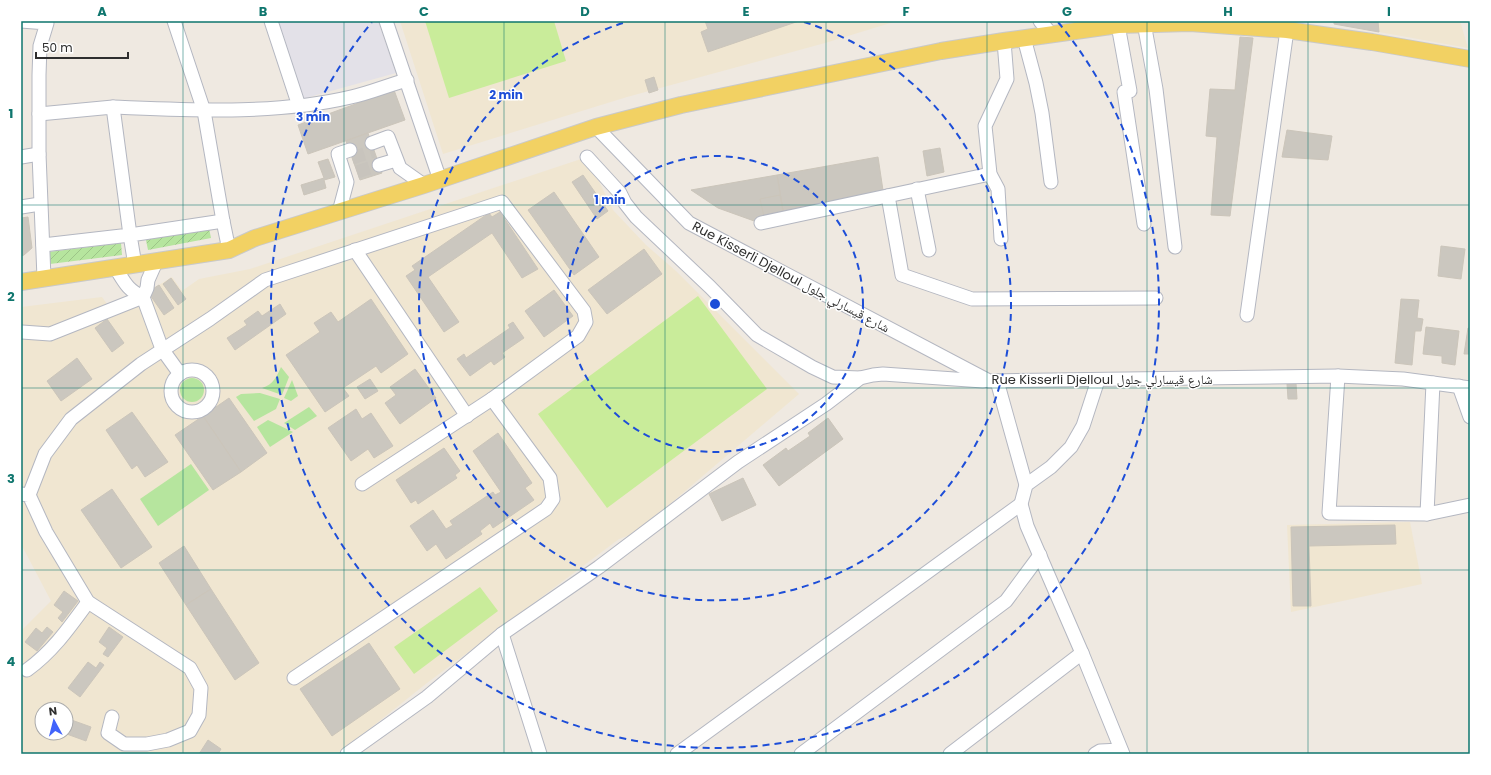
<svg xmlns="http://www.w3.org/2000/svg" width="1491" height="775" viewBox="0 0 1491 775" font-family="Poppins,'Noto Naskh Arabic',sans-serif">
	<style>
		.industrial { fill: #e3e1e8 }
		.education { fill: #f0e6d1; fill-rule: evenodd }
		.grass { fill: #b6e59e }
		.garden { fill: url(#garden-furrows) }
		.pitch { fill: #c9ec9a }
		.building { fill: #cbc7bf; stroke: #cbc5ba }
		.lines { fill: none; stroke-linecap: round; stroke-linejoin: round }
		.minor-tunnel { stroke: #c8c4bd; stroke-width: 13; stroke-dasharray: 13 6; stroke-linecap: butt }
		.minor-casing { stroke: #b4b7c1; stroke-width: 15 }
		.major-casing { stroke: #c9c9c9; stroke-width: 18 }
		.minor { stroke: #fff; stroke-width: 13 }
		.major { stroke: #f2d163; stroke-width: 16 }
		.grid { fill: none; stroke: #0f766e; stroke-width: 1; stroke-opacity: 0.55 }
		.ring { fill: none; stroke: #1d4ed8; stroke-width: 2; stroke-dasharray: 7 5 }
		.labels { text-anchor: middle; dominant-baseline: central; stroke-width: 3; stroke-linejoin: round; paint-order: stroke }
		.street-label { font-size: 13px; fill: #2e2e2e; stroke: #fff }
		.centre { fill: #1d4ed8; stroke: #fff; stroke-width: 2 }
		.ring-label { font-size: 12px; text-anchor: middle; font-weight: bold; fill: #1d4ed8; stroke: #fff; stroke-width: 3; stroke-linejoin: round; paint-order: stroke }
		.neatline { fill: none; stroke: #0f766e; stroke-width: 1.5 }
		.grid-label { font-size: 13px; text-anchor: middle; font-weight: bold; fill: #0f766e }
	</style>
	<defs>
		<pattern id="garden-furrows" width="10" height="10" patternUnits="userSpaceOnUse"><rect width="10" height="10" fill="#b6e59e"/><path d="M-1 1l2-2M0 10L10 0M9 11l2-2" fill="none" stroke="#9dc588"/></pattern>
	</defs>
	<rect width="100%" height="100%" fill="#efe9e1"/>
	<path class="industrial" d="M277,21H378L396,73L302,99Z"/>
	<g class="education">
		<path d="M400,21H897L825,43L627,97L443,154Z"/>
		<path d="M1379,21H1460L1468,48L1379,32Z"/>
		<path d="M587,157L613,210L646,245L676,271L799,394L636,533L619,539L427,683L338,754H21V631L51,601L21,544V307L102,297L115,315L144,294L172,277L182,291L199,279L250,269ZM42,709H66V733H42Z"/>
		<path d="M1410,522L1422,584L1291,612L1287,525Z"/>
	</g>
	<g class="grass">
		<path d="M281,367L289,377L282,395L262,388C273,385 277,376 281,367Z"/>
		<circle cx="192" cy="390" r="12"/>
		<path d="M292,380L298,396L291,401L284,398Z"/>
		<path d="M260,393L280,399L276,409L254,421L236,397L241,394Z"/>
		<path d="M309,407L317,416L295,430L284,423Z"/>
		<path d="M268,420L293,432L270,447L257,427Z"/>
		<path d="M191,464L209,490L158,526L140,499Z"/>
	</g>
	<g class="garden">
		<path d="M209,228L211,238L148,250L146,240Z"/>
		<path d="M121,243L122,255L50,264L48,252Z"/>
	</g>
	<g class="pitch">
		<path d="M425,21H554L566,61L449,98Z"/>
		<path d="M698,296L767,389L607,508L538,414Z"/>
		<path d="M480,587L498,611L414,674L394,647Z"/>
	</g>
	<g class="building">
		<path d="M705,21H799L708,52L701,32L708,29Z"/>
		<path d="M1334,21H1378L1379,32L1334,24Z"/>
		<path d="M1240,37L1253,38L1230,216L1211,215L1217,137L1206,136L1210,89L1235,90Z"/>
		<path d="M654,77L658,90L649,93L645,80Z"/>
		<path d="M394,90L405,120L308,154L298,125Z"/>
		<path d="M1287,130L1332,136L1328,160L1282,157Z"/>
		<path d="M368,133L382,173L360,180L346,141Z"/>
		<path d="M940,148L944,172L927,176L923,151Z"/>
		<path d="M878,157L884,197L784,217L777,175Z"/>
		<path d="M328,159L335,177L324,180L326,188L304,195L301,185L324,178L318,162Z"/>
		<path d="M583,175L608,211L597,219L572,182Z"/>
		<path d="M777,175L784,217L757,222L718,208L691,190Z"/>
		<path d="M554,192L599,257L574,275L528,210Z"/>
		<path d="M780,195L784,217L765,221L760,199Z"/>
		<path d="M500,212L538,269L522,278L492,233L428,277L459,322L444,332L406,276L415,270L412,266L489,213L492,217Z"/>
		<path d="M28,217L32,248L24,255L21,256V218Z"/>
		<path d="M1441,246L1465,249L1461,279L1438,276Z"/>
		<path d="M644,249L662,274L607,314L588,290Z"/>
		<path d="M171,278L186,299L178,305L163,284Z"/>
		<path d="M159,285L174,308L164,315L148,292Z"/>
		<path d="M554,290L573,316L544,337L525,311Z"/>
		<path d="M371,299L408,354L381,373L376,366L343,388L349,396L325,412L286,355L320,332L314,323L331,312L338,322Z"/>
		<path d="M1401,299L1419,300L1417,318L1423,319L1421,331H1415L1412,365L1395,363Z"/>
		<path d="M280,304L286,314L235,350L227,338L247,325L244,321L258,311L262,316Z"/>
		<path d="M107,319L124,343L112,352L95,328Z"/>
		<path d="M513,322L524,338L502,353L505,357L494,365L491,361L470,376L457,359L464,354L466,358L510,328L508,325Z"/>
		<path d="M1426,327L1459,331L1455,365L1442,363V356L1423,354Z"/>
		<path d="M1468,328H1470V354H1464Z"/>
		<path d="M77,358L92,379L61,401L47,381Z"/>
		<path d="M415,369L436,398L400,424L385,403L396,395L390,387Z"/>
		<path d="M370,379L378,391L365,399L357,387Z"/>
		<path d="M1296,383L1297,399H1288L1287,384Z"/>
		<path d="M229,398L267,453L241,472L203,416Z"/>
		<path d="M356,409L362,419L371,413L393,446L374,458L368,449L351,461L328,428Z"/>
		<path d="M132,412L168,462L145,477L137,465L132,469L106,430Z"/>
		<path d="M203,416L241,472L213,490L175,435Z"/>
		<path d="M828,418L843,439L779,486L763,465L786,448L788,451L810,436L808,433Z"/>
		<path d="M498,433L532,483L525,488L534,500L493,528L490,523L480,531L482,534L446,559L436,544L427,551L410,526L433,510L446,529L453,525L450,521L493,492L495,495L501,492L473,451Z"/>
		<path d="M444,448L460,471L455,475L457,478L418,504L416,500L411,503L396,480Z"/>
		<path d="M743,478L756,505L722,521L709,494Z"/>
		<path d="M112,489L152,547L121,568L81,510Z"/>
		<path d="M1395,525L1396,544L1309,546L1311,606H1293L1291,527Z"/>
		<path d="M184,546L211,589L186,605L159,563Z"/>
		<path d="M211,589L259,663L235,680L186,605Z"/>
		<path d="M64,591L78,601L62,622L58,618L63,612L54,605Z"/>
		<path d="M47,627L53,632L37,651L25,642L36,628L42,633Z"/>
		<path d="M109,627L123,637L108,657L103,654L107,648L99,642Z"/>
		<path d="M369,643L400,689L332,736L300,689Z"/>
		<path d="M88,662L96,668L100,662L104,665L80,697L68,688Z"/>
		<path d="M66,718L91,727L86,741L64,733H66Z"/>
		<path d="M208,740L221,749L218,754H199Z"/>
	</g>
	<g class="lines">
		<g class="minor-tunnel">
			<path d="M352,158L374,151"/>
			<path d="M357,172L379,165"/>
		</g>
		<g class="minor-casing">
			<g id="minor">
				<path d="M21,21L47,23L40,46L39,75V154L44,278"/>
				<path d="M174,21L204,111L223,221L229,250"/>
				<path d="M271,21L299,106"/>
				<path d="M386,21L440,180"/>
				<path d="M1040,21L1052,35"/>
				<path d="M1144,23L1156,89L1175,247"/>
				<path d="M1118,25L1130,91L1124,92L1144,224"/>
				<path d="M1024,38L1036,83L1042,113L1051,182"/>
				<path d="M113,107C191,110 275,115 351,97C370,93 388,85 407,80"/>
				<path d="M39,114L113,107L130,235L43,245"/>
				<path d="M596,127L689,223L989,381L1338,376L1403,379L1470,388"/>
				<path d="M372,143L388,137L400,168L424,185"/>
				<path d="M21,157L39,154"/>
				<path d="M587,157L620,193L625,203L636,217L710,287L757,335L812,367L833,377L860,378"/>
				<path d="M379,165L396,160"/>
				<path d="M917,189L929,250"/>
				<path d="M888,196L902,275L972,299L1156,298"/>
				<path d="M21,207L40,204"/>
				<path d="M339,212L347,182L338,154L350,150"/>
				<path d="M761,223L990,174"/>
				<path d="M1001,239L998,189L990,174L985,126L1007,79L1004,41"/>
				<path d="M355,250L467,416"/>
				<path d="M135,265L130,235L223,221"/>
				<path d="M115,267C124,281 127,290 143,297L162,349L180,374"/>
				<path d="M1247,315L1287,30"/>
				<path d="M22,332L50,334L143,297L147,288L148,280L156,262"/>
				<circle cx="192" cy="391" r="21"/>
				<path d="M1338,376L1329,513L1427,514L1470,505"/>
				<path d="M1098,380L1083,426L1071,447L1051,467L1026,485L1021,504L1027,526L1082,653L1123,754"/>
				<path d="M997,381L1026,485"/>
				<path d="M1459,386L1470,417"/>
				<path d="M362,484L492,399"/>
				<path d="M21,494L29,495L46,532L88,602L190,668L201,688L199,715L190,731L168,740L147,744H124L108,733L112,717"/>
				<path d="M29,495L45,454L71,419L141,364L210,319L265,280L502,202L584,311L586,322L578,336L492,399L550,478L553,499L546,509L294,678"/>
				<path d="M1427,514L1433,383"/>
				<path d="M502,634L540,754"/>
				<path d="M27,670C53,651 69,628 88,602"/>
				<path d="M347,754L427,697L502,634L599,567L738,462L826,404L860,378L873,375L883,374L983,381"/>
				<path d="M677,754L1021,504"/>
				<path d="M801,754L1006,601L1040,555"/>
				<path d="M950,754L1082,653"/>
				<path d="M1095,754L1100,751L1121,750"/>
			</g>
		</g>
		<g class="major-casing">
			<path id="major" d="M21,282L229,250L255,238L424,185L596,127L681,105L941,51L1004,41L1118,25L1190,23L1287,30L1372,42L1470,59"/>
		</g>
		<use href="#minor" class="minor"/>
		<use href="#major" class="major"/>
	</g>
	<path class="grid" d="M183,21V754M344,21V754M504,21V754M665,21V754M826,21V754M987,21V754M1147,21V754M1308,21V754M21,205H1470M21,388H1470M21,570H1470"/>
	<g class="ring">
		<circle cx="715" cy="304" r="148"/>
		<path d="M804 22A296 296 0 1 1 626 22"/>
		<path d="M1058 22A444 444 0 1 1 372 22"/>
	</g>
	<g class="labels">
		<g class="street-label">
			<text transform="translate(791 277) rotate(28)">Rue Kisserli Djelloul شارع قيسارلي جلول</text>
			<text x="1102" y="379">Rue Kisserli Djelloul شارع قيسارلي جلول</text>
		</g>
	</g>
	<circle cx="715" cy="304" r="6" class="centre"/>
	<g class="ring-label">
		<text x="506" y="99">2 min</text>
		<text x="313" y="121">3 min</text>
		<text x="610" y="204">1 min</text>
	</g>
	<rect width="1491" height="775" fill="none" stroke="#ffffff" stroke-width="44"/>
	<g transform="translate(54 721) rotate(353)"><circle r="19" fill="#ffffff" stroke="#ababab"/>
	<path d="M0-3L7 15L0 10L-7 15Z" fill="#4264fb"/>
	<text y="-6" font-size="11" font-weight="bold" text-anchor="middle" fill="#2e2e2e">N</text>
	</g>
	<path d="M36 52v6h92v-6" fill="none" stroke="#2e2e2e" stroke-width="2"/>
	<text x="42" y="52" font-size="12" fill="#2e2e2e" stroke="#ffffff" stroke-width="3" paint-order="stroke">50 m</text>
	<rect x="22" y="22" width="1447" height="731" class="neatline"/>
	<g class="grid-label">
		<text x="102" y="16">A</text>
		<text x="263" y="16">B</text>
		<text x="424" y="16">C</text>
		<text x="585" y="16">D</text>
		<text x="746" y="16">E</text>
		<text x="906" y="16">F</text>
		<text x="1067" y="16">G</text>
		<text x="1228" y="16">H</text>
		<text x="1389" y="16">I</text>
		<text x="11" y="118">1</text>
		<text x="11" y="301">2</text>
		<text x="11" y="483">3</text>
		<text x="11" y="666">4</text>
	</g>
</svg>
